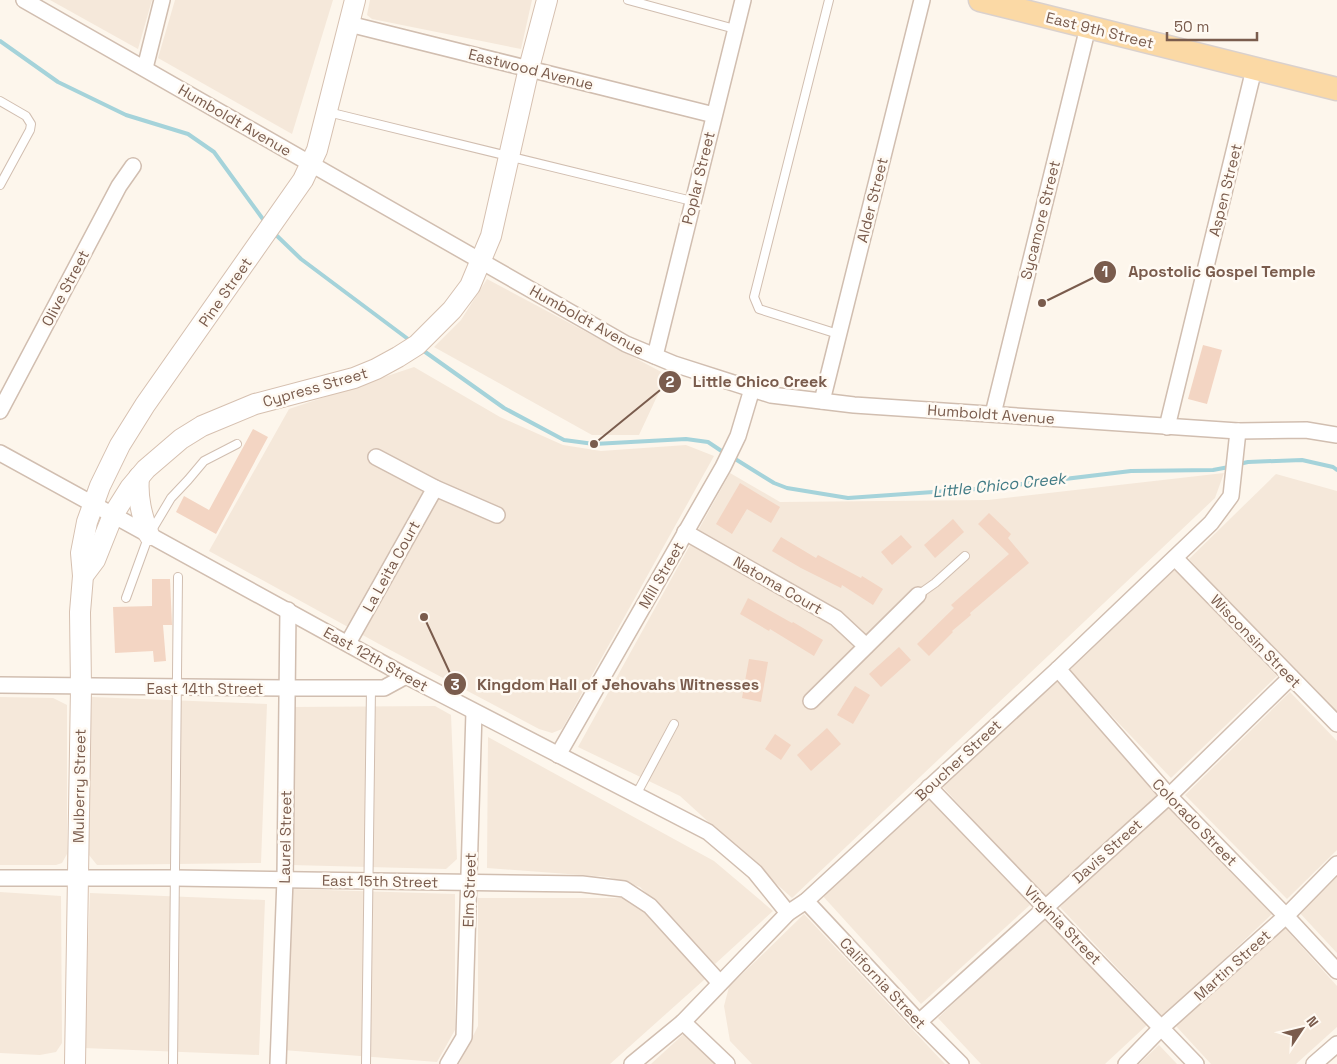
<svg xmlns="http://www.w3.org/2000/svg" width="1337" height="1064" viewBox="0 0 1337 1064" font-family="'Space Grotesk',sans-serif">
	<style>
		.residential { fill: #f5e8da }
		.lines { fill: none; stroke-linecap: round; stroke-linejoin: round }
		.stream { stroke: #a5d3da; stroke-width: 4 }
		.building { fill: #f3d5c3 }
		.lane-casing { stroke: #d1beb0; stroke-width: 10 }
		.street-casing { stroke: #d1beb0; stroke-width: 18 }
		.secondary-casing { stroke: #d6c0b0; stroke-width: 22 }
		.primary-casing { stroke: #dad1cd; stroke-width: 25 }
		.lane { stroke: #fff; stroke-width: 8 }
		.street { stroke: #fff; stroke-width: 15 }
		.secondary { stroke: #fff; stroke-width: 20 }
		.primary { stroke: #fbd9a5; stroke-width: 22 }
		.labels { text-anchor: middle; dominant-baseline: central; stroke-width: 5; stroke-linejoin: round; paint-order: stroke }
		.street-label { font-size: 15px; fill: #7a5c4d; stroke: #fffaf3 }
		.water-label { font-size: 16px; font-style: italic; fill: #437c86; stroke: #fffaf3 }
		.leader { fill: none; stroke: #7a5c4d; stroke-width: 2 }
		.callout-dot { fill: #7a5c4d; stroke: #fffaf3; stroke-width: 2 }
		.mark-label { font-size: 15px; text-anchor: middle; font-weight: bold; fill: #fff }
		.callout-label { font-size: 16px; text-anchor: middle; font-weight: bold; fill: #7a5c4d; stroke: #fffaf3; stroke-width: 5; stroke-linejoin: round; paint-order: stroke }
	</style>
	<rect width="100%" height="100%" fill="#fdf6ec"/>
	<g class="residential">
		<path d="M50,0H152L138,49Z"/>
		<path d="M175,0H333L292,134L158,58Z"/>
		<path d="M370,0H532L521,49L372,19L367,15Z"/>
		<path d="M487,279L667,375L639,435H592L434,347L461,320Z"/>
		<path d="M414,367L500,417L563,445L601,451L686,445L714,456L562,729L552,733L539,729L379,644L209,551L289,409Z"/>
		<path d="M730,473L780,502L988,500L1224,473L1215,498L792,898L680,796L578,747Z"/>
		<path d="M1276,474L1337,491V719L1189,559Z"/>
		<path d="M1175,569L1277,676L1171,778L1069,671Z"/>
		<path d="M1056,680L1159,794L1045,899L941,785Z"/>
		<path d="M1290,692L1337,741V850L1287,899L1185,795Z"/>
		<path d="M0,697L53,698L67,705V854L62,863L56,865H0Z"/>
		<path d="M92,697L267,704L261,863L97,865L85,850Z"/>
		<path d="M435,706L451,715L457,859L446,869L291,865V707Z"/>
		<path d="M488,737L714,861L773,911L715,964L640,887L608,877L487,868Z"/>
		<path d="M930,795L1030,905L921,1004L821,894Z"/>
		<path d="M1169,804L1272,914L1163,1017L1060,907Z"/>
		<path d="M1337,875V953L1299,912Z"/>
		<path d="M292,889L455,894V1030L437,1062L283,1050Z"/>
		<path d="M0,892L61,896L62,1043L56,1052L40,1055L0,1053Z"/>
		<path d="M90,893L265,900L259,1055L84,1048Z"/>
		<path d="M478,898H632L705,979L610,1064H459L478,1026Z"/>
		<path d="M804,914L878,993L945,1064H752L730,1041L724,1006L729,987Z"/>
		<path d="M1044,917L1147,1025L1105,1064H981L938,1018Z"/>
		<path d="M1284,927L1337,986V1027L1296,1064H1211L1175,1025Z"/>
		<path d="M688,1030L722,1064H651Z"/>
		<path d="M1159,1045L1177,1064H1139Z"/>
	</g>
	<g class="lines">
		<g class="stream">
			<path d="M0,41L58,82L126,115L188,134L214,152L265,222"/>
			<path d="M274,233L301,259L412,342"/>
			<path d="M421,349L504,408L564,440L594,444L686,439L708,442L726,454"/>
			<path d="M732,457L774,483L787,488L848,498L990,488L1131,471L1213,470L1229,467"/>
			<path d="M1239,464L1248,462L1302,460L1333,467L1337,470"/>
		</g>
	</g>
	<g class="building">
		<path d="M1203,345L1222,350L1207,404L1188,399Z"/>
		<path d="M253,429L268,437L216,534L176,512L184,496L209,510Z"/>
		<path d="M740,483L780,507L771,523L747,509L732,534L716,524Z"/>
		<path d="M989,513L1011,534L1008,538L1029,563L970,613L971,615L952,631L953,632L929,656L917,644L954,608L951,605L1009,554L978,524Z"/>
		<path d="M953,519L964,532L935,558L924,545Z"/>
		<path d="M901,535L912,547L892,565L881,552Z"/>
		<path d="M781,537L816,558L818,555L861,578L862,576L883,589L873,605L842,585L841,588L801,568L772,551Z"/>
		<path d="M152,579H170L172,625H163L166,661L154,662L153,651L115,653L113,607L152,606Z"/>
		<path d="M748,598L792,623L793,622L823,640L814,656L770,629L769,631L740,614Z"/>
		<path d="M899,647L911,660L881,687L869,674Z"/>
		<path d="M749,659L768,662L761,702L742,698Z"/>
		<path d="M855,686L870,695L853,724L837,715Z"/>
		<path d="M827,728L841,744L811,771L797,755Z"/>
		<path d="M775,734L791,745L781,760L765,749Z"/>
	</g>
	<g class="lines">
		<g class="lane-casing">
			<g id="lane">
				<path d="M628,0L735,29"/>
				<path d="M829,0L754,297L759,309L838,334"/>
				<path d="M0,101L26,116L31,124L30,130L0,185"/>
				<path d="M328,112L692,201"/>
				<path d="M918,595L935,583L965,556"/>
				<path d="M126,598L149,535L171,498L188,480L204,461L237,444"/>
				<path d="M636,795L674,724"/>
				<path d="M173,1064L178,577"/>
				<path d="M366,1064L371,688"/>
			</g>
		</g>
		<g class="street-casing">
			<g id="street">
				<path d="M24,0L626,344L674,364L771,395L854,405L1238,431L1306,430L1337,435"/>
				<path d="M349,24L714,115"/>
				<path d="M145,68L162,0"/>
				<path d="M655,356L743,0"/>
				<path d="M822,401L922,0"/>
				<path d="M0,411L119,186L133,166"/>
				<path d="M993,414L1088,27"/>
				<path d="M1167,427L1254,69"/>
				<path d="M0,453L406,676L708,832L755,872L788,913"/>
				<path d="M376,457L435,488L497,515"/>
				<path d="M685,532L836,618L866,646"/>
				<path d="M1175,558L1337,724"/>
				<path d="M348,643L435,488"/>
				<path d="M1058,669L1169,796L1286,916L1337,971"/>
				<path d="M0,685L287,688H384L406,676"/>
				<path d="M811,701L918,595"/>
				<path d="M558,755L723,467L738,436L752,389"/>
				<path d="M929,787L1196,1064"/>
				<path d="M0,878H175L582,884L624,889L650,906L720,983"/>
				<path d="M806,901L919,1022L961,1064"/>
				<path d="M683,1022L727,1064"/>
				<path d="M919,1022L1169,796L1291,677"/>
				<path d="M278,1064L285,879L288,610"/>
				<path d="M448,1064L464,1037L474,712"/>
				<path d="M632,1064L683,1022L788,913L806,901L1058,669L1211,523L1231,496L1238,431"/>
				<path d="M1126,1064L1161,1028L1286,916L1337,864"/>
				<path d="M1314,1064L1337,1044"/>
			</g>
		</g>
		<g class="secondary-casing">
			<g id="secondary">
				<path d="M139,477C137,498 142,516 149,535"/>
				<path d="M83,576L81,553L87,522L100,486L120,445L145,405L303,180L317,150L355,0"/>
				<path d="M75,1064L81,687L80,612L83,576L95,560L113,515L130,488L146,469L181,439L202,426L255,404L354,378L376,369L398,357L417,345L452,310L470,286L491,236L529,68L547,0"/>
			</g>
		</g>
		<g class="primary-casing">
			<path id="primary" d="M980,0L1337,89"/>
		</g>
		<use href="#lane" class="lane"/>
		<use href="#street" class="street"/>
		<use href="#secondary" class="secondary"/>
		<use href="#primary" class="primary"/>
	</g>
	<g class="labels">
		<g class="street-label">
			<text transform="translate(1100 30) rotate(14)">East 9th Street</text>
			<text transform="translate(531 69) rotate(14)">Eastwood Avenue</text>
			<text transform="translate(235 120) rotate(30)">Humboldt Avenue</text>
			<text transform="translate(698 178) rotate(-76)">Poplar Street</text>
			<text transform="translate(1225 190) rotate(-76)">Aspen Street</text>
			<text transform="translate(872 200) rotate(-76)">Alder Street</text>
			<text transform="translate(1040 220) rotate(-76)">Sycamore Street</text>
			<text transform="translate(65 288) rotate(-62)">Olive Street</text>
			<text transform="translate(225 292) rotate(-55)">Pine Street</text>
			<text transform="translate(587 320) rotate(29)">Humboldt Avenue</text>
			<text transform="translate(315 387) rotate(-16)">Cypress Street</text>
			<text transform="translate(991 414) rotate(4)">Humboldt Avenue</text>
			<text transform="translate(391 566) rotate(-61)">La Leita Court</text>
			<text transform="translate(661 575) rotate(-60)">Mill Street</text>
			<text transform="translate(778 585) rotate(30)">Natoma Court</text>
			<text transform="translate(1256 641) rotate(46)">Wisconsin Street</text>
			<text transform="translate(376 659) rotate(29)">East 12th Street</text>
			<text x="205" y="688">East 14th Street</text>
			<text transform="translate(958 760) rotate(-43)">Boucher Street</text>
			<text transform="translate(79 786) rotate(-89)">Mulberry Street</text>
			<text transform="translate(1195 822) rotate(46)">Colorado Street</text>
			<text transform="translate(285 837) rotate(-89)">Laurel Street</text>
			<text transform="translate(1107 851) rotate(-42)">Davis Street</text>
			<text transform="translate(380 881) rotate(1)">East 15th Street</text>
			<text transform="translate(469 890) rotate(-88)">Elm Street</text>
			<text transform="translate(1063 925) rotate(46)">Virginia Street</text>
			<text transform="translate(1232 965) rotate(-42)">Martin Street</text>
			<text transform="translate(883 983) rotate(47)">California Street</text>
		</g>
		<g class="water-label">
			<text transform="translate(999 485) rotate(-6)">Little Chico Creek</text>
		</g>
	</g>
	<path class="leader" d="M1042 303L1105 272M594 444L670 382M424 617L455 684"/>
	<g class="callout-dot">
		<circle cx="1042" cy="303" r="5"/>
		<circle cx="594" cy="444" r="5"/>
		<circle cx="424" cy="617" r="5"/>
		<circle cx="1105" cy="272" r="12"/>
		<circle cx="670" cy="382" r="12"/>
		<circle cx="455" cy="684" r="12"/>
	</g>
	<g class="mark-label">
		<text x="1105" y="277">1</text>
		<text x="670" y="387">2</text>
		<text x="455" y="690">3</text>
	</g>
	<g class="callout-label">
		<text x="1222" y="277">Apostolic Gospel Temple</text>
		<text x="760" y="387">Little Chico Creek</text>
		<text x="618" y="690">Kingdom Hall of Jehovahs Witnesses</text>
	</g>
	<g transform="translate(1302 1029) rotate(55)" stroke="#fffaf3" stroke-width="4" paint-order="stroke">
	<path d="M0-4L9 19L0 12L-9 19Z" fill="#7a5c4d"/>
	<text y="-8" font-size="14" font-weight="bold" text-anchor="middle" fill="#7a5c4d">N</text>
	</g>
	<path d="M1167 32v8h90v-8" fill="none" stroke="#7a5c4d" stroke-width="2.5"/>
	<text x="1174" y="32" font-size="15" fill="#7a5c4d" stroke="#fffaf3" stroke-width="4" paint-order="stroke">50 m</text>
</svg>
